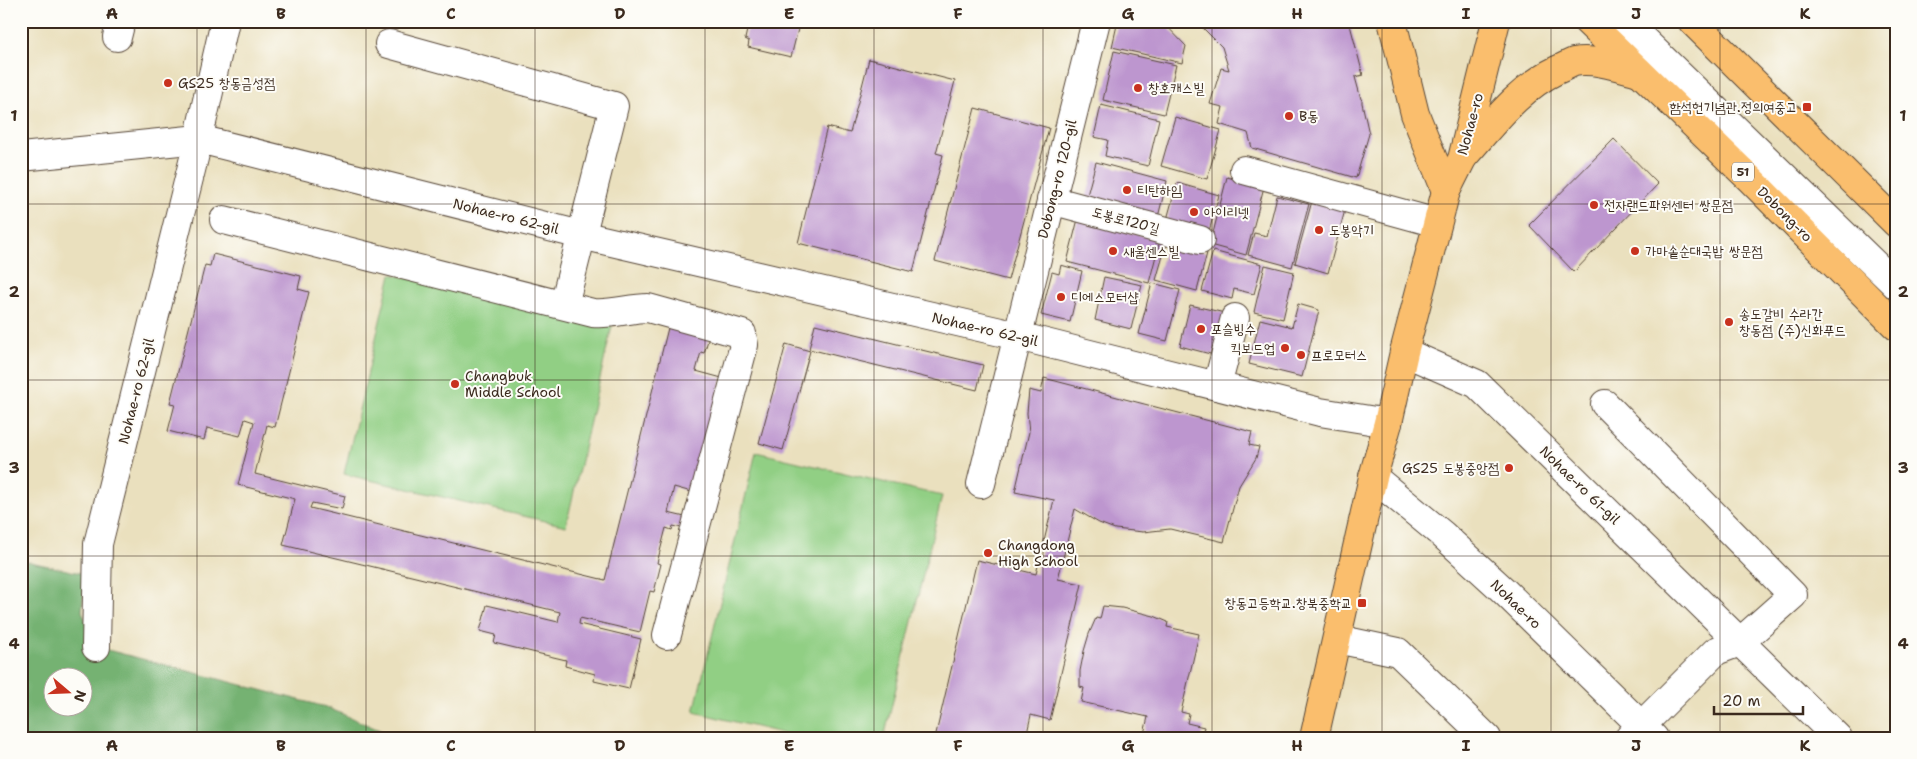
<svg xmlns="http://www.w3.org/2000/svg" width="1917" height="759" viewBox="0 0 1917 759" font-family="'Shantell Sans','Poor Story',sans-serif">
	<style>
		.green { fill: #91cf84; stroke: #667c51 }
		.forest { fill: #74b272; stroke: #586e48; fill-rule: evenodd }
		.building { fill: #bd96cf }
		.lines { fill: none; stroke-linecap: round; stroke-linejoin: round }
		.minor-casing { stroke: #554536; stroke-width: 30 }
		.major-casing { stroke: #554536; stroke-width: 30 }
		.minor { stroke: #fff; stroke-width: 28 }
		.major { stroke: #fabe6d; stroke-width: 28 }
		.grid { fill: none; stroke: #3b2a1e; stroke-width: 1; stroke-opacity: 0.55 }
		.poi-dot { fill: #c8321e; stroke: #fdfcf7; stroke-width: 2 }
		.labels { text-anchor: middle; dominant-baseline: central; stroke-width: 4; stroke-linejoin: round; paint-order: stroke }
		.shield { fill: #fdfcf7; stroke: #75695f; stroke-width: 1 }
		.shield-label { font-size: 12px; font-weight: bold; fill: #3b2a1e }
		.poi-label { font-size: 14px; fill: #3b2a1e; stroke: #fdfcf7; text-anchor: start }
		.street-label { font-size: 14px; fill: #3b2a1e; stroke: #fdfcf7 }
		.neatline { fill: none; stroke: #3b2a1e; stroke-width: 2 }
		.grid-label { font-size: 16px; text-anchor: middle; font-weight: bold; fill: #3b2a1e }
	</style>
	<rect width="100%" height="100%" fill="#fdfcf7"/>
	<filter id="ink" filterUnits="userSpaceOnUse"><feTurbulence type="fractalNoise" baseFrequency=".02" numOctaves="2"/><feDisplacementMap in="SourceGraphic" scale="10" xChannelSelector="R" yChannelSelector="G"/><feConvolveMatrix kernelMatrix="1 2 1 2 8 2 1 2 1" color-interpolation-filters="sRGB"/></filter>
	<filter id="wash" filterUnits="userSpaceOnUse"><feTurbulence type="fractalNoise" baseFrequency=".0096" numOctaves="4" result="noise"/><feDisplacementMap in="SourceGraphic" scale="20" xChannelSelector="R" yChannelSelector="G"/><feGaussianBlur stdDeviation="1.12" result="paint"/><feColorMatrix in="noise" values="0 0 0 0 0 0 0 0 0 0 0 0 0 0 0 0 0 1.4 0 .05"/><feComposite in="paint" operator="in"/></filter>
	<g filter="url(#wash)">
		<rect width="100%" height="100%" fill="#eae0be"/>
		<g class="green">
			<path d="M391,274L612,326L566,526L344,474Z"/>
			<path d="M756,452L942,496L884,738H802L694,712Z"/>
		</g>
		<path class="forest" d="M21,560L85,574L82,611L96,647L326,707L398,738H21ZM52,676H82V706H52Z"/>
		<g id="blocks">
			<g class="building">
				<path d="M749,21H800L791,57L748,47L749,41L745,39Z"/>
				<path d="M1120,21H1162L1186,46L1182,63L1112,47L1117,25Z"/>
				<path d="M1196,21H1349L1363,75L1355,77L1361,99L1362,100V103L1369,134L1356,178L1252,148L1248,133L1219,124L1223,107L1210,104L1221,68L1229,70L1222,47Z"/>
				<path d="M1114,51L1176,65L1164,114L1103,100Z"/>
				<path d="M869,59L955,81L936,153L943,155L913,272L798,243L827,127L850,133Z"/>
				<path d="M1101,105L1159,119L1148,166L1105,156L1108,140L1094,137Z"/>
				<path d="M975,108L1049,128L1008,280L935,261Z"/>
				<path d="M1175,117L1221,130L1207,179L1161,166Z"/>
				<path d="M1614,139L1658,184L1574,272L1529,225Z"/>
				<path d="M1096,162L1167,181L1158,217L1086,199Z"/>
				<path d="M1227,177L1264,187L1246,255L1210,245Z"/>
				<path d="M1177,183L1219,195L1208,235L1166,223Z"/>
				<path d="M1277,196L1309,204L1292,267L1248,255L1254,233L1267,236Z"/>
				<path d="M1312,201L1345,210L1328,273L1295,263Z"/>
				<path d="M1078,219L1160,240L1149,283L1067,262Z"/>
				<path d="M1167,242L1207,253L1197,291L1156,280Z"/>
				<path d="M1213,251L1262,264L1254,294L1234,289L1232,299L1202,291Z"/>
				<path d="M213,254L301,276L298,289L309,292L275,427L267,425L255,474L345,496L342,509L312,503L310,508L605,580L669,324L710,334L704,353L701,352L696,371L722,378L702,495L674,487L668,513L685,517L682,528L673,526L672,530L666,528L657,563L661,564L654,592L650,591L640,632L580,618L579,624L641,639L629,689L594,681L595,674L565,666L566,660L494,643L496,635L480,631L487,605L558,622L560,612L283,545L295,499L238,485L254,422L245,419L240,436L207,428L204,440L168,431L175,404L170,403L205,265L210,266Z"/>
				<path d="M1061,265L1082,271L1070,322L1041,315L1052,272L1059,274Z"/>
				<path d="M1265,265L1294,272L1283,319L1254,312Z"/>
				<path d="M1104,277L1142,285L1131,329L1095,320Z"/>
				<path d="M1152,283L1180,290L1167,341L1139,334Z"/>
				<path d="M1298,304L1319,310L1302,377L1249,364L1260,319L1292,327Z"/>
				<path d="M1190,305L1225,313L1214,355L1180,346Z"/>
				<path d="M815,324L983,365L977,390L809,349Z"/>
				<path d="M786,344L810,351L783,450L759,443Z"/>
				<path d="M1044,378L1252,432L1249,445L1259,447L1256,458L1239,486L1224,542L1170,529L1143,532L1115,529L1099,523L1075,509L1058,579L1082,584L1050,720L1031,715L1026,738H935L977,560L1036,574L1054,500L1015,492L1029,432L1027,413L1029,390L1041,393Z"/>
				<path d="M1103,606L1122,608L1154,616L1168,622L1167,627L1199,634L1181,712L1189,714L1187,723L1204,727L1201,738H1143L1148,717L1081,702L1084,688L1080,687V671L1084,651L1089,634L1096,618L1100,619Z"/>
			</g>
		</g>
	</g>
	<g filter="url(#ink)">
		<use href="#blocks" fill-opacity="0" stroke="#554536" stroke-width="1"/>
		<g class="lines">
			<g class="minor-casing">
				<g id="minor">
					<path d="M1624,21L1896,285"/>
					<path d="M117,37L121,21"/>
					<path d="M389,44L614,106L564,305"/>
					<path d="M21,157L199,139L581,235L1018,336L1320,412L1388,423"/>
					<path d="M1244,170L1437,223"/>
					<path d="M1051,200L1200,240"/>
					<path d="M224,220L593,313C611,315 630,308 648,308L742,334L744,345L667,635"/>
					<path d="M1404,352L1477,384L1838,738"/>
					<path d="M1217,386L1235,318"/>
					<path d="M1605,404L1793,595L1740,642L1716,651L1629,738"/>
					<path d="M1373,477L1443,535L1503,590L1654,738"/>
					<path d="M981,484L1096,21"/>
					<path d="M1337,639L1398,652L1487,738"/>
					<path d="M96,647L98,544L194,158L225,21"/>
				</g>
			</g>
			<g class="major-casing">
				<g id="major">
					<path d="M1392,21L1415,114L1446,191"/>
					<path d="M1587,21L1751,180L1896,326"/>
					<path d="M1692,21L1896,223"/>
					<path d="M1464,156C1493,124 1518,89 1557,70C1562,68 1569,64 1574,62C1594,58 1620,67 1639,72"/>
					<path d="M1314,738L1373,477L1388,423L1404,352L1446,191L1462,159L1496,21"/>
				</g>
			</g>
			<use href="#minor" class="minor"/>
			<use href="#major" class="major"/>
		</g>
	</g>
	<path class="grid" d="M197,21V738M366,21V738M535,21V738M705,21V738M874,21V738M1043,21V738M1212,21V738M1382,21V738M1551,21V738M1720,21V738M21,204H1896M21,380H1896M21,556H1896"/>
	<g class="poi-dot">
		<circle cx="168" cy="83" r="5"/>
		<circle cx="1138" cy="88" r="5"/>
		<rect x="1802" y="102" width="10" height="10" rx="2.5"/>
		<circle cx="1289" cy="116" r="5"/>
		<circle cx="1127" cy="190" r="5"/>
		<circle cx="1594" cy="205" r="5"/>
		<circle cx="1194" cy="212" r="5"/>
		<circle cx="1319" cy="230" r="5"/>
		<circle cx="1113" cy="251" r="5"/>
		<circle cx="1635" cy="251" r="5"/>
		<circle cx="1061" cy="297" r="5"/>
		<circle cx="1729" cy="322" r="5"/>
		<circle cx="1201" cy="329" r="5"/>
		<circle cx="1285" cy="348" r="5"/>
		<circle cx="1301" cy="355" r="5"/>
		<circle cx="455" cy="384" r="5"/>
		<circle cx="1509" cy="468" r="5"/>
		<circle cx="988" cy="553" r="5"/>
		<rect x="1357" y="598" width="10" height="10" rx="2.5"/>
	</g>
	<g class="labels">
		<rect class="shield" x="1732" y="162.5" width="22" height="19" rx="4"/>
		<g class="shield-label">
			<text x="1743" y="172">51</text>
		</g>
		<g class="poi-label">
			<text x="178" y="83">GS25 창동금성점</text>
			<text x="1148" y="88">창호캐스빌</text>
			<text x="1797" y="107" text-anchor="end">함석헌기념관.정의여중고</text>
			<text x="1299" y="116">B동</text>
			<text x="1137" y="190">티탄하임</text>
			<text x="1604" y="205">전자랜드파워센터 쌍문점</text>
			<text x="1204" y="212">아이리넷</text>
			<text x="1329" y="230">도봉악기</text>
			<text x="1123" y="251">새울센스빌</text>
			<text x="1645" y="251">가마솥순대국밥 쌍문점</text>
			<text x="1071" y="297">디에스모터샵</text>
			<text x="1739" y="314">송도갈비 수라간<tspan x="1739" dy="16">창동점 (주)신화푸드</tspan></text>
			<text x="1211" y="329">포슬빙수</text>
			<text x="1275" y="348" text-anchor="end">킥보드업</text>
			<text x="1311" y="355">프로모터스</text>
			<text x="465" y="376">Changbuk<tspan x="465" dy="16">Middle School</tspan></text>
			<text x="1499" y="468" text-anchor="end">GS25 도봉중앙점</text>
			<text x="998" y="545">Changdong<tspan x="998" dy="16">High School</tspan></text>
			<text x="1352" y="603" text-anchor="end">창동고등학교.창북중학교</text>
		</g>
		<g class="street-label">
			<text transform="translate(1470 124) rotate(-75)">Nohae-ro</text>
			<text transform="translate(1057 179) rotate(-76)">Dobong-ro 120-gil</text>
			<text transform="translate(1785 214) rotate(45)">Dobong-ro</text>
			<text transform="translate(506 216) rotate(14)">Nohae-ro 62-gil</text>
			<text transform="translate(1126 220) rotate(15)">도봉로120길</text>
			<text transform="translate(985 329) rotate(13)">Nohae-ro 62-gil</text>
			<text transform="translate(136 391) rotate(-76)">Nohae-ro 62-gil</text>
			<text transform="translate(1580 485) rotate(44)">Nohae-ro 61-gil</text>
			<text transform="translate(1516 604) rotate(44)">Nohae-ro</text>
		</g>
	</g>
	<rect width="1917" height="759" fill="none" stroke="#fdfcf7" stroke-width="55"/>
	<g transform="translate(68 692) rotate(109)"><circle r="24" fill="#fdfcf7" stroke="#afa8a0"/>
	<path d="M0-4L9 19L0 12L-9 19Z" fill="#c8321e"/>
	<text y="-8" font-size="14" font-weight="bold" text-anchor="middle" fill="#3b2a1e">N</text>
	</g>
	<path d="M1714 706v8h89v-8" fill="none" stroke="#3b2a1e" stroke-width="2.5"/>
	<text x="1722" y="706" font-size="15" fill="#3b2a1e" stroke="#fdfcf7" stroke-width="4" paint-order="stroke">20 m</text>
	<rect x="28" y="28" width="1862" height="704" class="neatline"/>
	<g class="grid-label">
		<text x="112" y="19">A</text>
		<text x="281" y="19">B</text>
		<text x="451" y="19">C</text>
		<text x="620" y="19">D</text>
		<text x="789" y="19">E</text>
		<text x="958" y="19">F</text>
		<text x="1128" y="19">G</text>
		<text x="1297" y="19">H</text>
		<text x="1466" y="19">I</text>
		<text x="1636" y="19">J</text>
		<text x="1805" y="19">K</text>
		<text x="14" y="121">1</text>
		<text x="1903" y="121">1</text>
		<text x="14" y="297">2</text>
		<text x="1903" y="297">2</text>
		<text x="14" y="473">3</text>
		<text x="1903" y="473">3</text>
		<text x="14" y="649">4</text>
		<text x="1903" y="649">4</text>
		<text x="112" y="751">A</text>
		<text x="281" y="751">B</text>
		<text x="451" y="751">C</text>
		<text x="620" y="751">D</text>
		<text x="789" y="751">E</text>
		<text x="958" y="751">F</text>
		<text x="1128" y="751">G</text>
		<text x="1297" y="751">H</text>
		<text x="1466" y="751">I</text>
		<text x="1636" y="751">J</text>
		<text x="1805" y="751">K</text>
	</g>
</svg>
